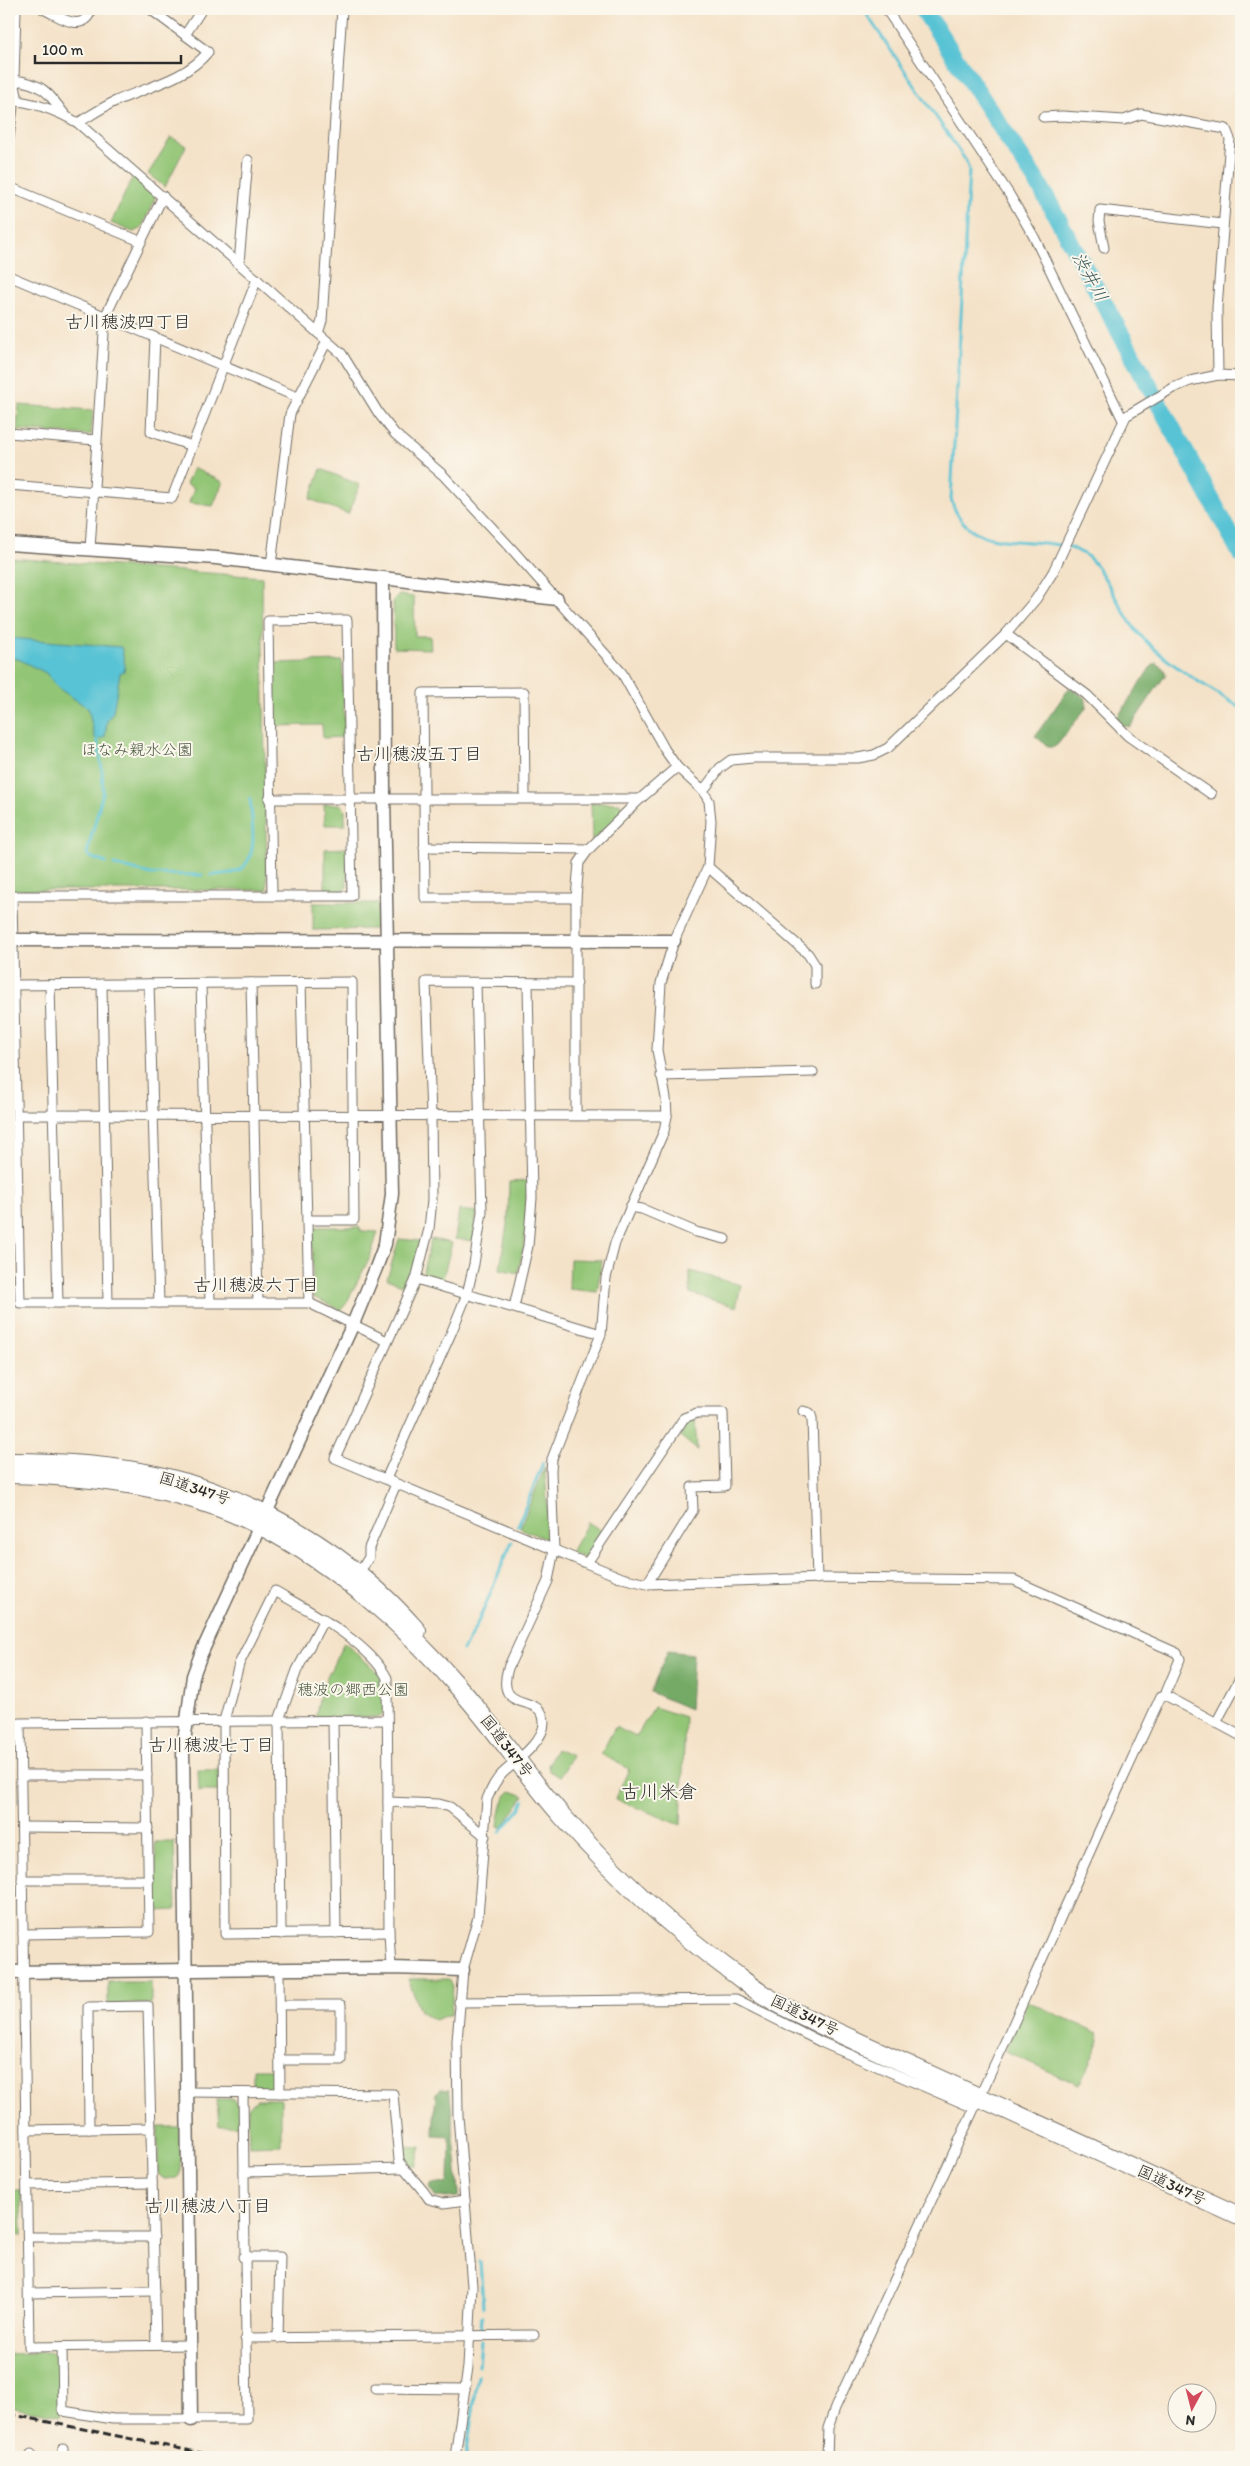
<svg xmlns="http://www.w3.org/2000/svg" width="1250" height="2466" viewBox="0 0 1250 2466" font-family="Itim,'Klee One',sans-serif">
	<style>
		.green { fill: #92c575; stroke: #5e7850 }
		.forest { fill: #75aa66; stroke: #506a48 }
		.water { fill: #58c3d4; stroke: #427780 }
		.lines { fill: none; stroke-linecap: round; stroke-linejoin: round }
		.stream { stroke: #58c3d4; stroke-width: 3 }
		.river { stroke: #58c3d4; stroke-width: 18 }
		.street-casing { stroke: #716b62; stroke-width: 11 }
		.secondary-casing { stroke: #716b62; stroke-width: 15 }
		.highway-casing { stroke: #716b62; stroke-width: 20 }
		.street { stroke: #fff; stroke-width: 9 }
		.secondary { stroke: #fff; stroke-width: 12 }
		.highway { stroke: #fff; stroke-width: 18 }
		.rail { stroke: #2b2b2b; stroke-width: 3; stroke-dasharray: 8 4; stroke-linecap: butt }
		.labels { text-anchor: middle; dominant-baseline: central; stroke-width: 4; stroke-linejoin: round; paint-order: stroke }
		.park-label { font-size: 16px; fill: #4a5941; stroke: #fbf7ec }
		.street-label { font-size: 16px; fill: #2b2b2b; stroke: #fbf7ec }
		.water-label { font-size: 18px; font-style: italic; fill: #38595e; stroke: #fbf7ec }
		.neighbourhood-label { font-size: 18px; fill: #2b2b2b; stroke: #fbf7ec }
		.quarter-label { font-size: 19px; fill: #2b2b2b; stroke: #fbf7ec }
	</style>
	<rect width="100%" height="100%" fill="#fbf7ec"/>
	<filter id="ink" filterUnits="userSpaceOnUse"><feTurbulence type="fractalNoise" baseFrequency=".02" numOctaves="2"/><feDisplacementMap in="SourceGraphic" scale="10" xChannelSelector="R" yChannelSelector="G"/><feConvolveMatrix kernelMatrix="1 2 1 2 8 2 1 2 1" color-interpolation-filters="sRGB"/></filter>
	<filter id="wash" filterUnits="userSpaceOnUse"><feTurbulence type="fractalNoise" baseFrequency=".0096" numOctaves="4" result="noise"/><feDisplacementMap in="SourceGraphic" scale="20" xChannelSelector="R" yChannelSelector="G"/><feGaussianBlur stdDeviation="1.12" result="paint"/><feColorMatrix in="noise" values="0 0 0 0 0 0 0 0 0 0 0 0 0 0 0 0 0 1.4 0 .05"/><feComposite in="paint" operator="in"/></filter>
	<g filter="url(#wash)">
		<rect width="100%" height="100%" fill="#f4e2c8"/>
		<g class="green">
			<path d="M171,137L186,146L165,187L148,174Z"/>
			<path d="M133,176L154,194L155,198L141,229L133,232L111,223Z"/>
			<path d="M19,405L93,410L91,435L17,430Z"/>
			<path d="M193,468L223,482L213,506L189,503L194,488L186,484Z"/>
			<path d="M321,469L360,485L348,514L310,499Z"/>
			<path d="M9,558L262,577L267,890H9Z"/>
			<path d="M399,595L414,597L415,636H430L431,649L394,648L393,601Z"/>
			<path d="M342,661L345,737L323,738L322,725L274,726L272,663Z"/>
			<path d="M591,803H620L623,811L592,841Z"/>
			<path d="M324,804H340L345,810V825H325Z"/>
			<path d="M347,848V887L342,892H325V849Z"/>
			<path d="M313,903H380V925L376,929L313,930Z"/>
			<path d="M528,1181L525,1240L518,1273L500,1269L508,1218L509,1182Z"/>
			<path d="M459,1210L477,1212L473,1241L455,1239Z"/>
			<path d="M312,1227H359L361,1231L378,1232L370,1257L346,1304L341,1310L313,1297Z"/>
			<path d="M399,1239L422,1241L407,1287L387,1279Z"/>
			<path d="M431,1239L452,1243L442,1282L426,1278L423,1271Z"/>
			<path d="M570,1259L602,1260L597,1292L569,1289Z"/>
			<path d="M690,1271L741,1285L736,1307L690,1293Z"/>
			<path d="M695,1418L697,1450L680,1436L689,1422Z"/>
			<path d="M545,1467L549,1536L545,1539L520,1528Z"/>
			<path d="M588,1522L603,1532L586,1557L583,1558L571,1552Z"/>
			<path d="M344,1642L383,1677L386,1711L380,1717L315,1718L321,1690Z"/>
			<path d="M654,1707L685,1717L681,1825L615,1799L629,1769L601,1754L615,1727L636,1737Z"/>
			<path d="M556,1749L572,1756L560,1777L549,1771L548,1765Z"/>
			<path d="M198,1770H220L221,1791H199Z"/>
			<path d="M511,1791L524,1796L502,1828L498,1826C500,1814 502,1797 511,1791Z"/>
			<path d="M155,1842H174L176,1910L157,1911Z"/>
			<path d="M408,1979H449L453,1987L451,2014L434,2020L420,2011Z"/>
			<rect x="108" y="1982" width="43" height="22"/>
			<path d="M1027,2001L1098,2033L1100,2040L1079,2085L1005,2051Z"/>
			<path d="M253,2069H278L277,2087L273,2090L253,2089Z"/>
			<path d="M217,2099H234L239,2105L240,2125L219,2126Z"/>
			<path d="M256,2099H281V2145L249,2146L248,2108Z"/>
			<path d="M158,2127H180V2173L177,2178L164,2179L158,2174Z"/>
			<path d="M403,2146L421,2147L416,2166H407L402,2161Z"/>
			<path d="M9,2190H21L22,2235H9Z"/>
			<path d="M51,2352L58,2357L60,2416L9,2407V2354Z"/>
		</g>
		<g class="forest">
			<path d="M1156,663L1163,668L1166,674L1130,727L1121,725L1117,718L1150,668Z"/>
			<path d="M1070,687L1086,699V708L1058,744L1054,747H1049L1035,736Z"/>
			<path d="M668,1651L693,1654L690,1709L650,1692Z"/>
			<path d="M441,2089L449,2090L450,2093L459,2192L458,2197L446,2198L435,2196L429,2187L432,2183L446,2184L449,2181L450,2139L448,2136L434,2135L433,2131L436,2093Z"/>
		</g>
		<path class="water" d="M9,638L121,647L125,665L124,671L120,673L113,712L107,721L105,737L100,739L95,738L88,708L58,688L46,673L16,658L9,660Z"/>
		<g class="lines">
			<g class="stream">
				<path d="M863,9L966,161L969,170L951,499C969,562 1038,528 1084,554C1104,566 1121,615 1140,635C1169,666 1206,686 1241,708"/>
				<path d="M97,736L102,770L103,792L87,853L90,857L106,863"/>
				<path d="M114,865L151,874L202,875"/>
				<path d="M211,875C221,874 233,875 241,869C260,855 251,818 250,798"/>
				<path d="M518,1526L543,1463"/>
				<path d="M463,1650C484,1616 495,1578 512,1542"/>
				<path d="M500,1832L520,1809L524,1801"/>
				<path d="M480,2261L483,2307"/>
				<path d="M481,2331L482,2316"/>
				<path d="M479,2365L481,2341"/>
				<path d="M466,2457L478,2376"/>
			</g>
			<path class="river" d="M923,9L1041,188L1241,554"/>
		</g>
	</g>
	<g filter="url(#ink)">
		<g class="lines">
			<g class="street-casing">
				<g id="street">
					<path d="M16,9L14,80L18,101"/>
					<path d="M43,9C61,17 82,35 92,9"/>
					<path d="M150,9L185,35"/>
					<path d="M886,9L1009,194L1034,237L1123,420"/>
					<path d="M14,80C42,83 49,93 65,115"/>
					<path d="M9,100C35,102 56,110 78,123L342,354L379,414L395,434L443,475L510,547L622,673L665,750L677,767L703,791L709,801L711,821L708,867L674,941L661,983L657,1050L666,1098L667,1116L664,1131L615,1243L606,1278L601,1334L552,1459L551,1471L554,1550L548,1581L508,1668C494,1716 544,1691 544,1723C544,1741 515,1762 503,1773C495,1780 491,1790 487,1799L478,1917L463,1970L457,2041L458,2116L472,2286L468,2367L455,2457"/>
					<path d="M1043,117L1062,116L1124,120L1141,114L1226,129L1230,139L1217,308L1218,375"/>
					<path d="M78,123C91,115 103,107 116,101C147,87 186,79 208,52L185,35L202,9"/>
					<path d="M9,137L14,100"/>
					<path d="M9,187L140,241"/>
					<path d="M1104,248L1099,221L1100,210L1223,224"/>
					<path d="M239,263L248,160"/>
					<path d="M9,276L297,397"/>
					<path d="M318,333L322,321L342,9"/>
					<path d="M155,338L151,432L192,446"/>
					<path d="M9,433L96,440"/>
					<path d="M9,485L172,498L257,279"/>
					<path d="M90,549L105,317L163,196"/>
					<path d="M271,565L290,414L327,341"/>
					<path d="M1006,634L1087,695L1128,736L1211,794"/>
					<path d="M703,791L720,768L731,760L753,758H858L874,755L888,748L1006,634L1036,599L1053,572L1126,416L1173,388L1190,381L1218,375L1241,376"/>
					<path d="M525,797L524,692L423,693L425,898H576"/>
					<path d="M269,799H640"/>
					<path d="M424,847L589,849"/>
					<path d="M708,867L808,954L815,965V984"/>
					<path d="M272,896L268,621L347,620L352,896C238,896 125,896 12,896L20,1303H309L387,1341"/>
					<path d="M301,982L309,1303"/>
					<path d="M201,983L210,1302"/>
					<path d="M251,983L258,1301"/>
					<path d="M577,983L426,982L431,1115L432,1200L429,1229L416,1279L335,1458L569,1556L622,1578L647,1584L823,1578L1014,1580L1177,1653L1180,1659L1165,1695L1241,1736"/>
					<path d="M102,984L108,1303"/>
					<path d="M149,984L159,1303"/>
					<path d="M14,985L352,982L354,1220H307"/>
					<path d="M50,985L58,1303"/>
					<path d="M661,1076L813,1072"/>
					<path d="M16,1115L667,1116"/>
					<path d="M576,1115V898L579,863L589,849L640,799L677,767"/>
					<path d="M630,1207L642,1209L696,1232L725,1239"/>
					<path d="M416,1279L601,1334"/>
					<path d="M514,1307L528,1246L532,1198L528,983"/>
					<path d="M803,1411L810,1413L812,1418L817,1579"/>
					<path d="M386,1479L452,1331L467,1294L474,1264L482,1212L476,983"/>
					<path d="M587,1563L684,1418L697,1413H723L725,1486L692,1487L693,1510L647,1584"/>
					<path d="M358,1575L369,1557V1548L396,1484"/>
					<path d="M275,1591C309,1611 369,1642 387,1678L389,1932L225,1934L224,1721L239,1664Z"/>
					<path d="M333,1720L336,1933"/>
					<path d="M1216,1723L1241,1676"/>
					<path d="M21,1775H147"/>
					<path d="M388,1802L439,1804L450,1807L485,1836"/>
					<path d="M22,1827L148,1828"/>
					<path d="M22,1880H149"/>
					<path d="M389,1932L391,1968"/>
					<path d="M23,1934L149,1932L146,1721"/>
					<path d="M281,1934L279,1720L297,1670L324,1619"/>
					<path d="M279,1969L280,2093"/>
					<path d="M459,2002L736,1999L823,2043L974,2108"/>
					<path d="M280,2005H341V2060H281"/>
					<path d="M188,2092L393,2094L399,2160C405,2172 421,2186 429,2199L444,2203L465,2200"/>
					<path d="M89,2129L88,2007L148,2006L156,2345"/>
					<path d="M26,2130L151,2128"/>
					<path d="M244,2172L403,2168"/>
					<path d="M27,2185L152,2183"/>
					<path d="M28,2237H154"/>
					<path d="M243,2257H280L278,2338"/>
					<path d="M29,2293L155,2291"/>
					<path d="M245,2338L534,2335"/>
					<path d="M191,2345L29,2347L20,1723L387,1720"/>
					<path d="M62,2347L63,2411L113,2419H247L243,2093"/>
					<path d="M375,2388L465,2389"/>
					<path d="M63,2448V2457"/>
					<path d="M31,2454V2457"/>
					<path d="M827,2457L828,2428L835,2408L1011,2029L1099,1831L1161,1696L1165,1695"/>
				</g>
			</g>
			<g class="secondary-casing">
				<g id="secondary">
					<path d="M9,544L216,558L557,599"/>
					<path d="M9,940L674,941"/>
					<path d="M9,1972L391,1968L463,1970"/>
					<path d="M191,2420L183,1749L193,1676L201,1654L353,1324L376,1268L385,1244L392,1194L384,797L383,578"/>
				</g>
			</g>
			<g class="highway-casing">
				<g id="highway">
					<path d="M9,1462C59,1462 111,1465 160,1476C259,1499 351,1555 417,1631"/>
					<path d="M9,1474C96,1476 182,1486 261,1526C334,1564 408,1627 461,1690C497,1731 527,1776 563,1817C612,1872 668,1925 728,1969C741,1978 754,1990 769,1998C785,2008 802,2015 819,2024L1241,2217"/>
				</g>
			</g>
			<use href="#street" class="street"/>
			<use href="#secondary" class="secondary"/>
			<use href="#highway" class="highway"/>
			<path class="rail" d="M9,2414L221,2457"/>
		</g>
	</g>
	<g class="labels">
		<g class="park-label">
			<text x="137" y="749">ほなみ親水公園</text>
			<text x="353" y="1689">穂波の郷西公園</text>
		</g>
		<g class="street-label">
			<text transform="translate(195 1488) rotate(18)">国道347号</text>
			<text transform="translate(507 1746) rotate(52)">国道347号</text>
			<text transform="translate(805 2015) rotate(26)">国道347号</text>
			<text transform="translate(1172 2185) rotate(25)">国道347号</text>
		</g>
		<g class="water-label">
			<text transform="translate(1090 277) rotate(61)">渋井川</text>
		</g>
		<g class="neighbourhood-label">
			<text x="128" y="322">古川穂波四丁目</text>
			<text x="419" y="754">古川穂波五丁目</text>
			<text x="256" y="1285">古川穂波六丁目</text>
			<text x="211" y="1745">古川穂波七丁目</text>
			<text x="208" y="2206">古川穂波八丁目</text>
		</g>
		<g class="quarter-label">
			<text x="659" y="1791">古川米倉</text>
		</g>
	</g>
	<rect width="1250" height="2466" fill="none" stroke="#fbf7ec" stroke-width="30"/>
	<g transform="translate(1192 2408) rotate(187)"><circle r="24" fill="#fbf7ec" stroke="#a8a59f"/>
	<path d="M0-4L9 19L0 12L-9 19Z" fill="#d1495b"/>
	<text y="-8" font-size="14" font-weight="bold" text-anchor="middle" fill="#2b2b2b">N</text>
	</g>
	<path d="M35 55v8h146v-8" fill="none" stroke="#2b2b2b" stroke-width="2.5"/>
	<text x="42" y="55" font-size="15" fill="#2b2b2b" stroke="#fbf7ec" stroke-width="4" paint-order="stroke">100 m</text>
</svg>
